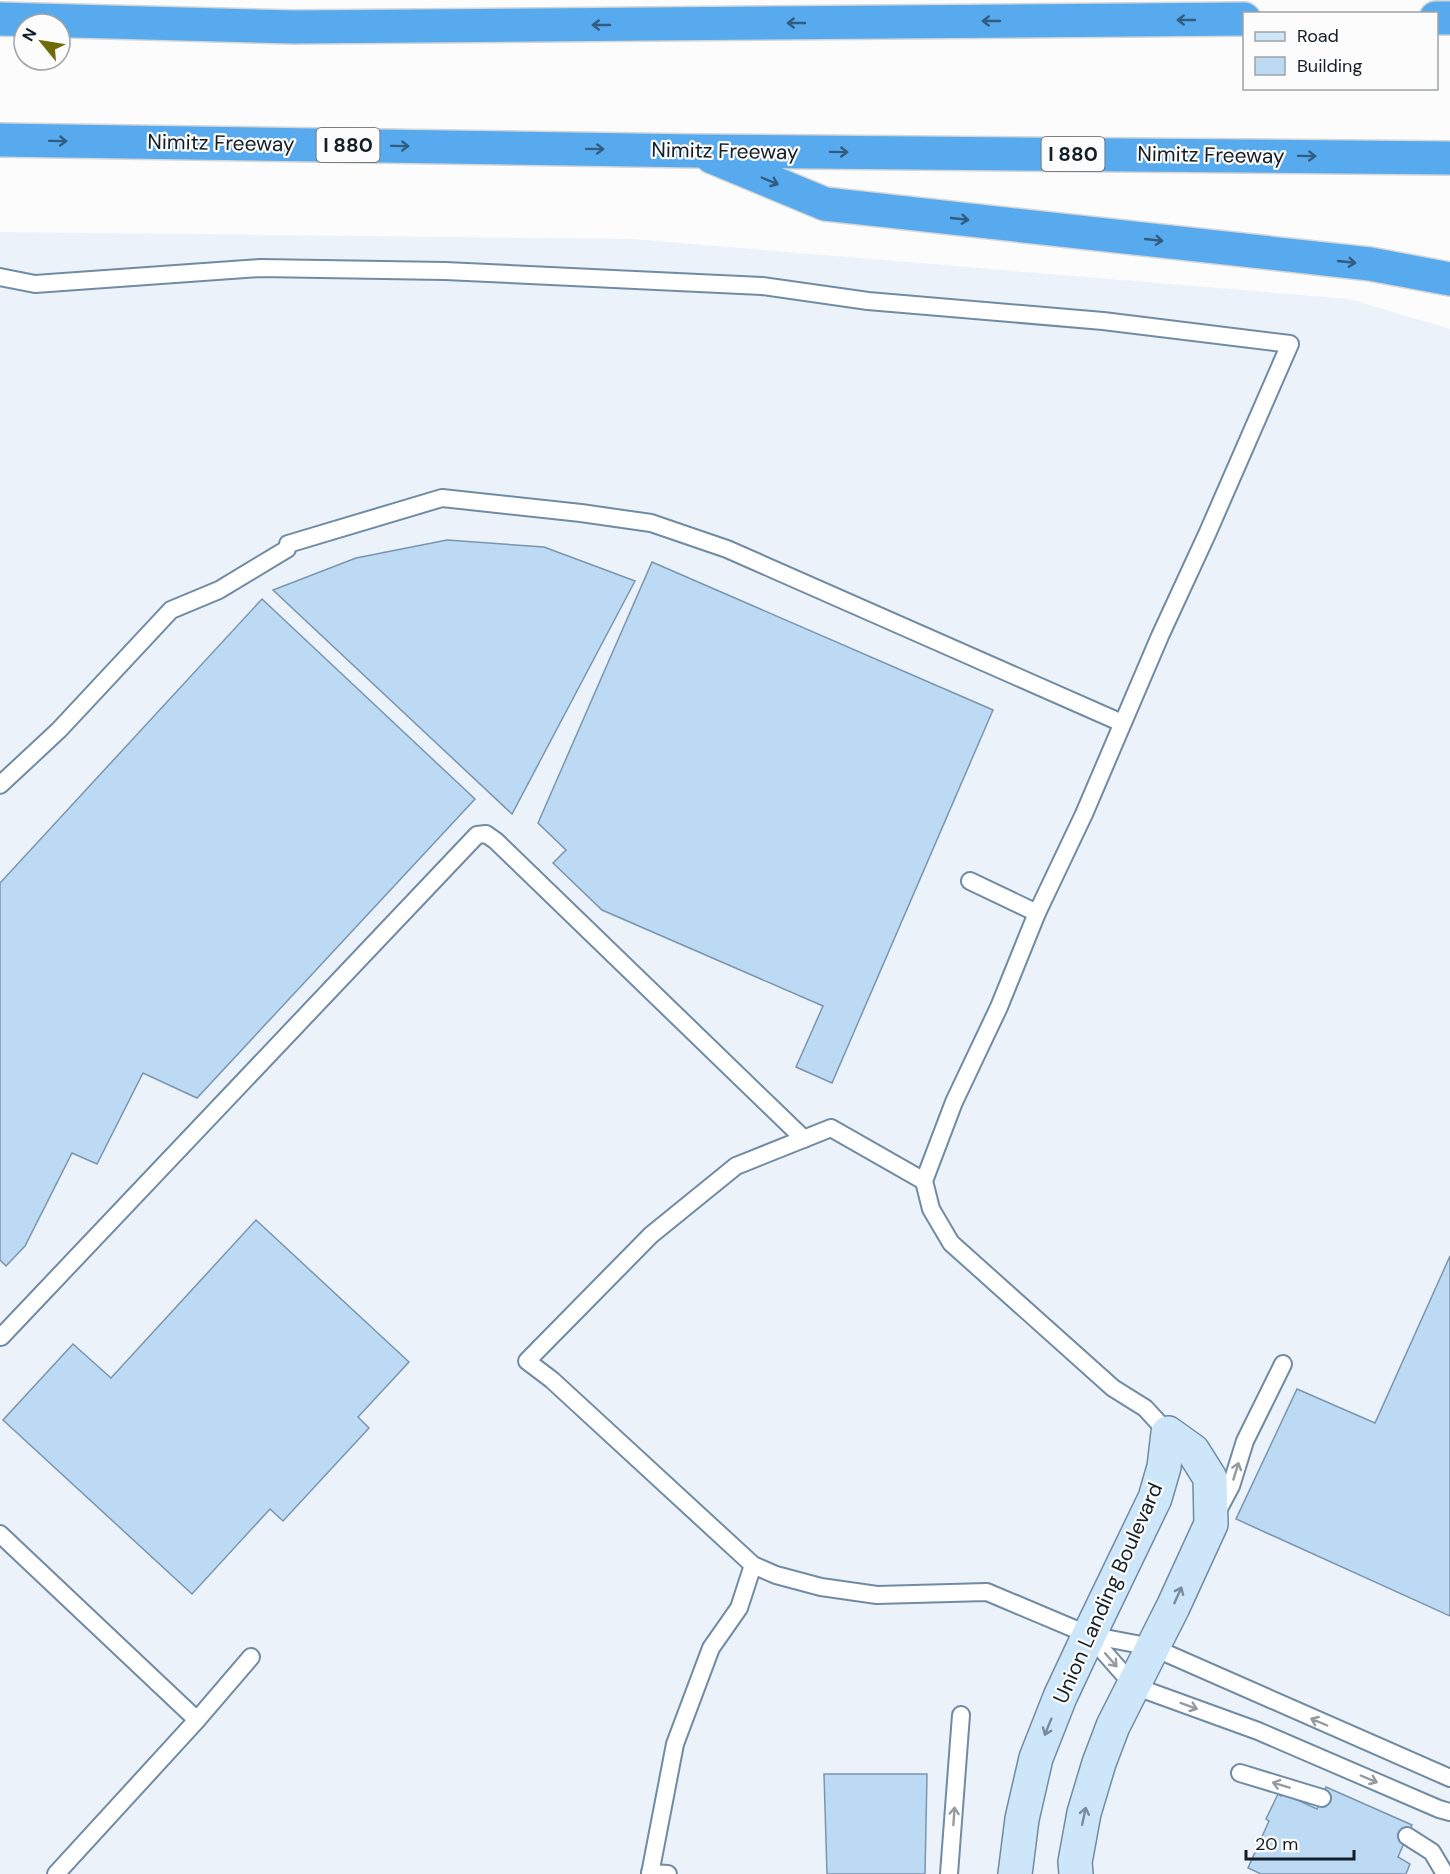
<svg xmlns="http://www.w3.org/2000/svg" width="1450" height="1874" viewBox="0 0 1450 1874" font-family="'DM Sans',sans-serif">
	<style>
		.built { fill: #ebf2f9 }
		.building { fill: #bddaf5; stroke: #7a95ae; stroke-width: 1.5 }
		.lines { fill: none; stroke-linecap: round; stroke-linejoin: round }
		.lane-casing { stroke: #708ba3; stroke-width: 20 }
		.secondary-casing { stroke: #708ba3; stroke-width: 36 }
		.highway-casing { stroke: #d5d6d8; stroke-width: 36 }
		.lane { stroke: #fff; stroke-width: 16 }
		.secondary { stroke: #cde6fa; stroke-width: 33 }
		.highway { stroke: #58aaef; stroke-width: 33 }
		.oneway { stroke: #325d81 }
		.oneway2 { stroke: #959a9e }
		.oneway3 { stroke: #798c9b }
		.labels { text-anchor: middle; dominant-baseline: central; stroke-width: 4.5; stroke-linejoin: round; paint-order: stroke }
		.shield { fill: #fbfcfb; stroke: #596167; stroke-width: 1.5 }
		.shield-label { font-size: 20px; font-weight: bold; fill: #131e27 }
		.street-label { font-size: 21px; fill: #131e27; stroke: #fbfcfb }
	</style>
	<rect width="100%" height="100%" fill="#fbfcfb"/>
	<path class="built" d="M0,232L631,239L1349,299L1450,329V1874H0Z"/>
	<g class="building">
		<path d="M447,540L544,547L635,581L512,814L273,590L356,558Z"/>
		<path d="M652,562L993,710L832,1083L796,1067L823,1006L602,910L553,863L566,850L538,823Z"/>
		<path d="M262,599L475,799L197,1098L143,1073L97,1164L72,1153L25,1246L6,1266L0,1260V883Z"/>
		<path d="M256,1220L409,1362L358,1417L369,1428L283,1521L270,1509L192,1594L3,1420L73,1344L111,1378Z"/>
		<path d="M1450,1256V1616L1236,1519L1297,1389L1375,1423Z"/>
		<path d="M824,1774H927L925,1874H827Z"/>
		<path d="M1326,1787L1412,1825L1398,1857L1410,1864L1406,1874H1261L1248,1868L1269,1821L1266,1819L1278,1794L1281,1796L1282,1793L1317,1809Z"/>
	</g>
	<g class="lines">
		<g class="lane-casing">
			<g id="lane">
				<path d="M0,277L35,284L260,268L445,271L762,286L868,301L1103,321L1290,344L1208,532L1160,636L1084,814L1037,913L999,1007L954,1102L924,1181L931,1209L951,1243L1113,1388L1145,1408L1168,1433"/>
				<path d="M0,785L59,730L171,610L219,590L287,549L288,544L442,498L581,513L651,523L727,549L1122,723"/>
				<path d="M970,881L1037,913"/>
				<path d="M924,1181L831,1128L736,1166L651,1235L527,1361L552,1380L753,1565L776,1575L821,1587L877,1595L987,1592L1089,1635L1152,1647L1450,1778"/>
				<path d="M1,1337L477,835L486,834L496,841L804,1139"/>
				<path d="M1217,1512L1231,1486L1245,1441L1283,1364"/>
				<path d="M0,1534L197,1720"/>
				<path d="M1089,1635L1134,1686L1258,1731L1439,1809L1450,1812"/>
				<path d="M1240,1773L1322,1798"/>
				<path d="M1407,1836L1432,1852L1445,1874"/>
				<path d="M650,1873L668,1874"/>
				<path d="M56,1874L197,1720L251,1657"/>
				<path d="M650,1874L675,1744L711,1648L739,1608L753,1565"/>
				<path d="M949,1874L961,1715"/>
			</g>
		</g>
		<g class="secondary-casing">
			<path id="secondary" d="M1015,1874L1022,1819L1036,1758L1060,1697L1089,1635L1155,1498L1164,1467L1168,1433L1193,1451L1210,1478L1211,1524L1173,1607L1113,1726L1099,1763L1084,1813L1075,1862L1076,1874"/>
		</g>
		<g class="highway-casing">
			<g id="highway">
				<path d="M1436,18H1450"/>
				<path d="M0,19L294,27L1244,19"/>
				<path d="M0,140L697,151L1450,158"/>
				<path d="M712,157L825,204L1370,264L1450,279"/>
			</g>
		</g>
		<use href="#lane" class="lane"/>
		<use href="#secondary" class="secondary"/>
		<use href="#highway" class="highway"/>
	</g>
	<defs><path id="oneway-shaft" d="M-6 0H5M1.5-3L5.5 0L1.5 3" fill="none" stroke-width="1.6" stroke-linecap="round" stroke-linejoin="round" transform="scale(1.5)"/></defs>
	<g class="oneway">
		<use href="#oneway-shaft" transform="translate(1186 20) rotate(180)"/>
		<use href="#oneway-shaft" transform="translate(991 21) rotate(180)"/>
		<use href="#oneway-shaft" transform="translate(796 23) rotate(180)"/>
		<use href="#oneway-shaft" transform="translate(601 25) rotate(180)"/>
		<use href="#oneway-shaft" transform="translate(58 141) rotate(1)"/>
		<use href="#oneway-shaft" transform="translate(400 146) rotate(1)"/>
		<use href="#oneway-shaft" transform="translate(595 149) rotate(1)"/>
		<use href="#oneway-shaft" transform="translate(839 152) rotate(1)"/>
		<use href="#oneway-shaft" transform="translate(1307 156) rotate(1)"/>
		<use href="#oneway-shaft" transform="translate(770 181) rotate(23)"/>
		<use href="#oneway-shaft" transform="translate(960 219) rotate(6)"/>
		<use href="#oneway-shaft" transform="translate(1154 240) rotate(6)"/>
		<use href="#oneway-shaft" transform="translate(1347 262) rotate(6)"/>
	</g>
	<g class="oneway2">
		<use href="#oneway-shaft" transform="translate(1236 1471) rotate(-73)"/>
		<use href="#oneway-shaft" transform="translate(1111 1660) rotate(49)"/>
		<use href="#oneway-shaft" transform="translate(1189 1706) rotate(20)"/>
		<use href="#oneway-shaft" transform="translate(1319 1722) rotate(-157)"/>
		<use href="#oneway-shaft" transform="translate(1369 1779) rotate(23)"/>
		<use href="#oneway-shaft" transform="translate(1281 1785) rotate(-163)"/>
		<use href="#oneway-shaft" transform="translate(954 1816) rotate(-86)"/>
	</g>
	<g class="oneway3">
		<use href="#oneway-shaft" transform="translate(1178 1595) rotate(-66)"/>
		<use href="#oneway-shaft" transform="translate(1048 1727) rotate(112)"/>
		<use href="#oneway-shaft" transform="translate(1084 1816) rotate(-78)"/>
	</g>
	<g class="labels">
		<g class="shield">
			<rect x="316.5" y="128" width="63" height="34" rx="4.5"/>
			<rect x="1041.5" y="137" width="63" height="34" rx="4.5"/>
		</g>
		<g class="shield-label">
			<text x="348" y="145">I 880</text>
			<text x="1073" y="154">I 880</text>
		</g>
		<g class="street-label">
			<text transform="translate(221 143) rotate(1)">Nimitz Freeway</text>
			<text transform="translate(725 151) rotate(1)">Nimitz Freeway</text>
			<text transform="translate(1211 155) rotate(1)">Nimitz Freeway</text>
			<text transform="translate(1108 1593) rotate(-66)">Union Landing Boulevard</text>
		</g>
	</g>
	<rect x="1243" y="12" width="195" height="78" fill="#fbfcfb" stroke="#9ea3a6" stroke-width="1.5"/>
	<rect x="1255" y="32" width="30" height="9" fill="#cde6fa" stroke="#9ea3a6" stroke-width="1.5"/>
	<text x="1297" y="42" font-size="18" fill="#131e27">Road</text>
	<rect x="1255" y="57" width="30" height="18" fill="#bddaf5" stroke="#9ea3a6" stroke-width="1.5"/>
	<text x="1297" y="72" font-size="18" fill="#131e27">Building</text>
	<g transform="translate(42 42) rotate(300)"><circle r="28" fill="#fbfcfb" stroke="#9ea3a6" stroke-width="1.5"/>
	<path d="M0-4.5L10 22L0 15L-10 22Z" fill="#706b08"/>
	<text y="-9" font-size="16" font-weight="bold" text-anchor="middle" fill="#131e27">N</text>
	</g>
	<path d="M1246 1850v9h108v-9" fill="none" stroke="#131e27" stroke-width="3"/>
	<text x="1255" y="1850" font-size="18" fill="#131e27" stroke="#fbfcfb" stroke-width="4.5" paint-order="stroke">20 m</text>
</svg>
